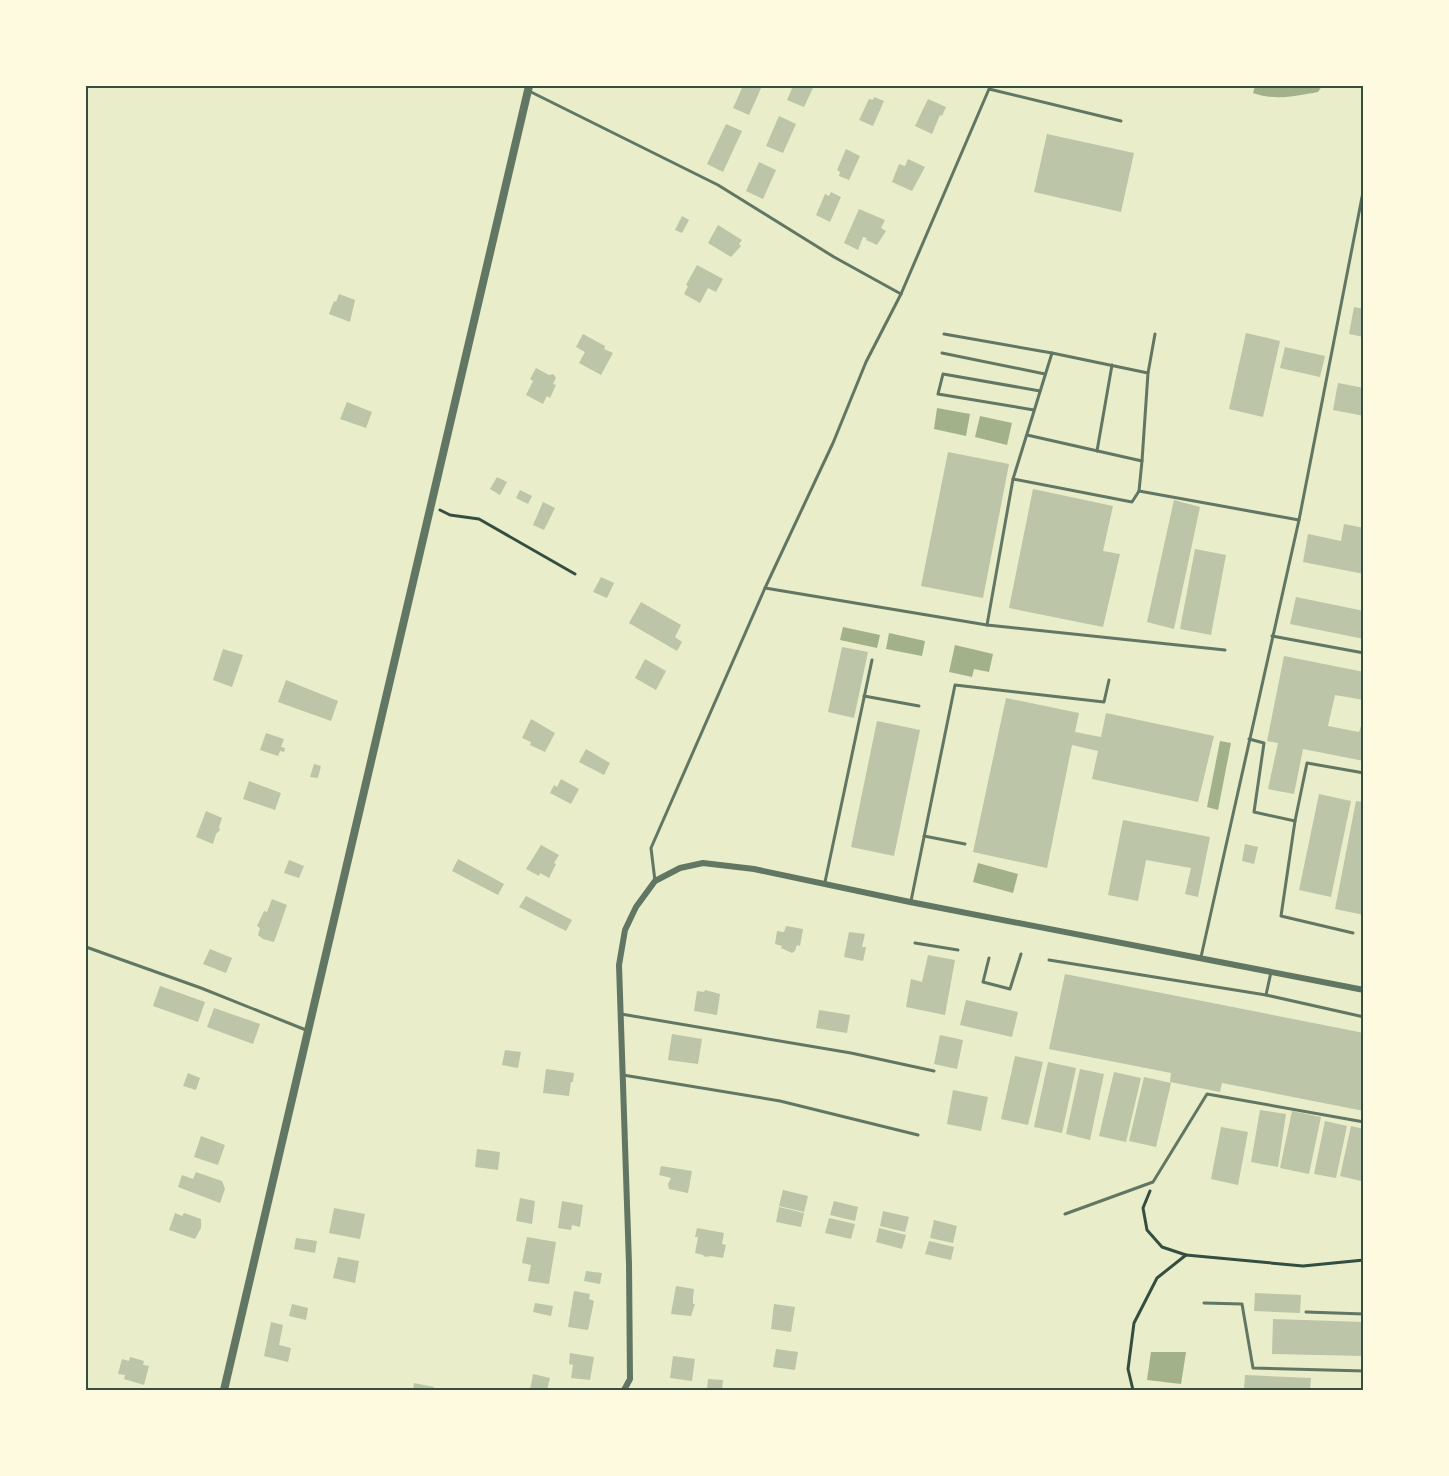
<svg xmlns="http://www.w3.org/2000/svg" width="1449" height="1476" viewBox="0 0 1449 1476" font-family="'Crimson Pro',serif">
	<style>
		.water { fill: #a3b18a }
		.building { fill: #bcc5a7 }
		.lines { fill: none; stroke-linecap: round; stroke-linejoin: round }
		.path { stroke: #344e41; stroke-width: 3 }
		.service { stroke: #617663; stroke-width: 3 }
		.minor { stroke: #617663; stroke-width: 6 }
		.tertiary { stroke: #617663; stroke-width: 8 }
		.neatline { fill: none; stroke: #344e41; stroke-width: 2 }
	</style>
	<rect width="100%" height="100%" fill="#e9edc9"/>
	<g class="water">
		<path d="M1255,86H1322L1318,92C1295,96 1275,101 1253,93Z"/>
		<path d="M937,408L970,414L966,436L934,429Z"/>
		<path d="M980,416L1012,423L1007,445L975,437Z"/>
		<path d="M843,627L880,635L877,648L840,640Z"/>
		<path d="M889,633L925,641L922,656L886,649Z"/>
		<path d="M955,645L993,654L989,672L974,669L972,677L949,672Z"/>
		<path d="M1220,741L1231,743L1218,810L1207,807Z"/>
		<path d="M978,863L1018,874L1013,893L973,882Z"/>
		<path d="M1151,1352H1186L1181,1384L1147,1380Z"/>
	</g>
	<g class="building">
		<path d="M743,86H762L749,115L733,108Z"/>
		<path d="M793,86H814L804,107L787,100Z"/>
		<path d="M874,97L884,101L873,126L859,120L869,99L873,100Z"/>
		<path d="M928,99L946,107L942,116L940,115L932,134L915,126Z"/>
		<path d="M779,116L796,124L783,153L766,146Z"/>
		<path d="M726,124L742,131L723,172L707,164Z"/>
		<path d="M1047,134L1134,153L1121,212L1034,192Z"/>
		<path d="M846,149L860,156L849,180L839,176L840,172L837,170Z"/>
		<path d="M908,159L925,167L912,191L892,182L899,164L905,166Z"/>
		<path d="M759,162L776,170L763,199L746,191Z"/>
		<path d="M831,192L841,197L830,222L816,215L825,194L829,196Z"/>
		<path d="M859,209L885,220L881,228L886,231L877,245L866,240L867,238L863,237L858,250L844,243Z"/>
		<path d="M682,216L689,220L682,233L675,230Z"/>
		<path d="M718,225L742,240L739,244L741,246L731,257L708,243Z"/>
		<path d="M697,265L723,279L716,292L708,288L700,303L684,294L688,286L686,285Z"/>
		<path d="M339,294L355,300L350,322L329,314L334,301L336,302Z"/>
		<path d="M1354,307L1364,309V337L1349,334Z"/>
		<path d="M1246,333L1280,341L1263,417L1229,409Z"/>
		<path d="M583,334L605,346L604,349L613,353L601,375L579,363L585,352L576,347Z"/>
		<path d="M1285,347L1325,356L1320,377L1280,368Z"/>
		<path d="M536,368L549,375L553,374L556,378L553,384L556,385L550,398L547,396L543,404L526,395L533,381L530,379Z"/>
		<path d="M1338,383L1364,388V416L1333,410Z"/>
		<path d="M347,402L372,412L366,428L340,419Z"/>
		<path d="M948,452L1009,464L983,598L921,586Z"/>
		<path d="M497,477L507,482L500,495L490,489Z"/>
		<path d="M1033,489L1113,506L1103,551L1120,554L1103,627L1009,608Z"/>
		<path d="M520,490L532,496L528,504L516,498Z"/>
		<path d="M1174,500L1200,507L1174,629L1147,622Z"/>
		<path d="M543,502L555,508L544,530L533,525Z"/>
		<path d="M1344,524L1364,528V574L1303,562L1308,534L1341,541Z"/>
		<path d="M1195,549L1226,555L1211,635L1180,629Z"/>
		<path d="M601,577L614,583L607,598L593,592Z"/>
		<path d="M1296,597L1364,611V639L1290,624Z"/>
		<path d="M641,602L681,625L675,637L682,642L677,651L629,623Z"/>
		<path d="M842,647L868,652L854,718L828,712Z"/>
		<path d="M223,649L243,655L232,687L213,680Z"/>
		<path d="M1284,656L1364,672V700L1335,695L1328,726L1359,732L1364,716V761L1303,749L1294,794L1268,789L1278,743L1267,741Z"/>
		<path d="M645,659L666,671L656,690L635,678Z"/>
		<path d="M286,680L338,701L331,721L278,702Z"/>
		<path d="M1006,698L1079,713L1075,732L1101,737L1106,713L1214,736L1198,802L1092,779L1098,751L1072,745L1047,868L973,852Z"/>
		<path d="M531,719L555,733L545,752L530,745L531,742L522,738Z"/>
		<path d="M877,721L920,730L894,856L851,847Z"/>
		<path d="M266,733L284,739L281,747L285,748L284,752L280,751L278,756L260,750Z"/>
		<path d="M586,749L610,763L604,775L579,762Z"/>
		<path d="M314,764L321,766L318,778L310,777Z"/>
		<path d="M561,779L579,789L571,804L550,793L554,785L557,787Z"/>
		<path d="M249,781L281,793L275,810L243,799Z"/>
		<path d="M1319,794L1351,801L1331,897L1299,890Z"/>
		<path d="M1356,801L1364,802V915L1335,909Z"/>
		<path d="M206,811L222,818L219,827L220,830L216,834L213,844L196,837Z"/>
		<path d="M1123,820L1210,837L1198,897L1185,894L1191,868L1146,860L1138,901L1108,895Z"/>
		<path d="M1245,844L1258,847L1254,864L1242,861Z"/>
		<path d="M541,845L559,855L554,863L556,864L549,878L540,873L539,876L526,869Z"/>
		<path d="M458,859L504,884L498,895L452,871Z"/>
		<path d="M289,860L304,866L299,878L284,873Z"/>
		<path d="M526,896L572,920L566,931L519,907Z"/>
		<path d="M272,899L287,905L274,942L263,939L258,935L260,928L257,926L264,911L267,912Z"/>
		<path d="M786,926L803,929L800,946L797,945L795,951L792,953L781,948L782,946L775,944L777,931L784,932Z"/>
		<path d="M849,932L865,934L862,947H866L863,961L844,957Z"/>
		<path d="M210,949L232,958L226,973L203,964Z"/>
		<path d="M928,955L955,960L945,1015L906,1007L911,979L922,982Z"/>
		<path d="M1065,974L1364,1033V1111L1222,1083L1220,1092L1170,1082L1171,1073L1049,1049Z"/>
		<path d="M160,986L205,1002L198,1022L153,1006Z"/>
		<path d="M705,990L720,994L717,1015L694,1011L697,991L704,992Z"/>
		<path d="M966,1000L1018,1012L1012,1037L960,1025Z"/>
		<path d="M214,1008L260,1024L253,1044L207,1027Z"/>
		<path d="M819,1010L850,1015L847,1033L816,1028Z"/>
		<path d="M672,1034L702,1039L698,1064L668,1060Z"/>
		<path d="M940,1035L963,1040L957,1069L934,1064Z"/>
		<path d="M505,1050L521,1052L518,1068L502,1065Z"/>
		<path d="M1015,1056L1043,1062L1028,1125L1001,1119Z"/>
		<path d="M1048,1062L1076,1068L1062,1133L1034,1127Z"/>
		<path d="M546,1069L574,1073L573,1082H571L569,1096L543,1093Z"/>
		<path d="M1080,1069L1104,1074L1090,1140L1066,1134Z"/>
		<path d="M1114,1072L1141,1078L1126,1142L1099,1136Z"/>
		<path d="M188,1073L200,1078L196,1090L183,1086Z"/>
		<path d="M1144,1077L1171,1083L1156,1147L1129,1141Z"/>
		<path d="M953,1090L988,1097L981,1131L947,1124Z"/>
		<path d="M1260,1110L1286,1114L1278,1167L1251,1162Z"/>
		<path d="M1292,1111L1321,1117L1309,1174L1280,1168Z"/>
		<path d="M1325,1121L1347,1126L1336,1178L1314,1174Z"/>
		<path d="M1351,1126L1364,1129V1169L1361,1181L1340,1176Z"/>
		<path d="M1221,1127L1248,1132L1238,1185L1211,1179Z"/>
		<path d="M201,1136L225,1145L218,1165L194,1157Z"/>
		<path d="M477,1149L500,1152L498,1170L475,1167Z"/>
		<path d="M661,1166L692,1171L688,1193L669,1189L668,1184L671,1178L659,1175Z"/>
		<path d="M196,1172L222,1181L225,1189L220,1203L178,1187L182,1175L193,1179Z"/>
		<path d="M783,1190L808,1196L804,1212L779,1206Z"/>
		<path d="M520,1198L535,1201L532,1224L516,1221Z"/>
		<path d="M562,1201L583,1205L580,1227L572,1225L571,1230L558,1228Z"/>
		<path d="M834,1201L858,1207L855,1221L830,1215Z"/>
		<path d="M779,1207L804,1213L801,1227L776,1222Z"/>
		<path d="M334,1208L365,1214L360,1239L329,1233Z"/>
		<path d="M883,1211L909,1217L905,1232L880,1226Z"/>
		<path d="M175,1213L182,1216L184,1213L201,1219V1228L195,1239L169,1230Z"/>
		<path d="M829,1218L855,1224L851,1239L825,1233Z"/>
		<path d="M934,1220L957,1226L953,1243L930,1238Z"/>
		<path d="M697,1228L724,1233L722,1244L726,1245L723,1258L711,1256L705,1257L703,1255L695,1253L698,1237H695Z"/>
		<path d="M879,1228L906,1235L902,1249L876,1242Z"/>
		<path d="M527,1237L556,1242L549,1284L528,1281L531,1265L522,1263Z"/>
		<path d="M296,1238L317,1241L315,1253L294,1249Z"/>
		<path d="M929,1241L954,1247L951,1260L925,1254Z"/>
		<path d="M338,1257L359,1261L355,1283L333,1278Z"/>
		<path d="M586,1271L602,1273L600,1284L584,1281Z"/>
		<path d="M676,1286L694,1289L693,1298V1304H695L691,1316L671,1314Z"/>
		<path d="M574,1291L590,1294L589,1299L594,1301L588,1330L568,1327Z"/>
		<path d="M1255,1293L1301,1295L1300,1313L1254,1311Z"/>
		<path d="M535,1303L553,1306L551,1316L533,1312Z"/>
		<path d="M292,1304L308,1308L306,1320L289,1316Z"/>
		<path d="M774,1304L795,1307L791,1332L771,1329Z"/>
		<path d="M1273,1319L1364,1322V1356L1272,1354Z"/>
		<path d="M271,1322L283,1325L279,1345L291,1348L288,1362L264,1356Z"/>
		<path d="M776,1349L798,1352L795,1370L773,1367Z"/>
		<path d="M570,1353L594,1357L590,1380L571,1378L573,1365L569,1364Z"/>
		<path d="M673,1356L695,1359L692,1381L670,1378Z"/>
		<path d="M130,1357L144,1361L143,1365L149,1366L144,1385L124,1379L125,1375L118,1374L122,1359L129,1361Z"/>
		<path d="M533,1374L550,1378L547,1390H530Z"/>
		<path d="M1245,1375L1311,1378L1310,1390H1244Z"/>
		<path d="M708,1379L723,1380L722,1390H699V1388L707,1389Z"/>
		<path d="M414,1383L434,1387L433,1390H413Z"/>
	</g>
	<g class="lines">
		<g class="path">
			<path d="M440,510L450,515L479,519L575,574"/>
			<path d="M1150,1191L1143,1208L1147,1230L1162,1247L1186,1255"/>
			<path d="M1133,1390L1128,1369L1134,1323L1157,1278L1186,1255L1303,1266L1364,1260"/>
		</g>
		<g class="service">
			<path d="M529,91L718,185L834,257L901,294"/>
			<path d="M944,334L1052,353"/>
			<path d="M1155,334L1148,373L1052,353L1013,479L987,625L1225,650"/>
			<path d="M942,353L1045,374"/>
			<path d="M1034,410L938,394L943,374L1040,391"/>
			<path d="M1027,435L1142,461L1139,491"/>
			<path d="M1097,451L1112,365"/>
			<path d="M1142,461L1148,373"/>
			<path d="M1013,479L1132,502L1139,491L1299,520"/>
			<path d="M765,588L987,625"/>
			<path d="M1272,636L1364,653"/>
			<path d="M864,696L919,706"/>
			<path d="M1249,739L1264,743L1254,812L1295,821L1307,763L1364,773"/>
			<path d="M1295,821L1281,916L1353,933"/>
			<path d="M924,836L965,844"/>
			<path d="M655,881L651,848L765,588L833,443L866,362L901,294L989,89L1121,121"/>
			<path d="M825,882L872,660"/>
			<path d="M911,901L955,685L1104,702L1109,680"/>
			<path d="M915,943L958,950"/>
			<path d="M86,947L201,988L306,1030"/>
			<path d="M1201,957L1299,520L1364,187"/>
			<path d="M989,958L983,982L1010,989L1021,954"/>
			<path d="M1049,960L1266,995L1271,972"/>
			<path d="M1266,995L1364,1017"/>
			<path d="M621,1014L851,1053L934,1071"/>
			<path d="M623,1075L780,1101L918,1135"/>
			<path d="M1065,1214L1153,1182L1207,1094L1364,1122"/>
			<path d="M1204,1303L1242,1304L1253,1368L1364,1371"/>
			<path d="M1306,1312L1364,1314"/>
		</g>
		<path class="minor" d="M624,1390L630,1379L629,1264L619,965L625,930L636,907L655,881L680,868L703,863L754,869L910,902L1364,990"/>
		<path class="tertiary" d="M224,1390L529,86"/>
	</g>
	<rect width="1449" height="1476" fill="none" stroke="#fefae0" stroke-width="174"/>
	<rect x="87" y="87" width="1275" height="1302" class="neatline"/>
</svg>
